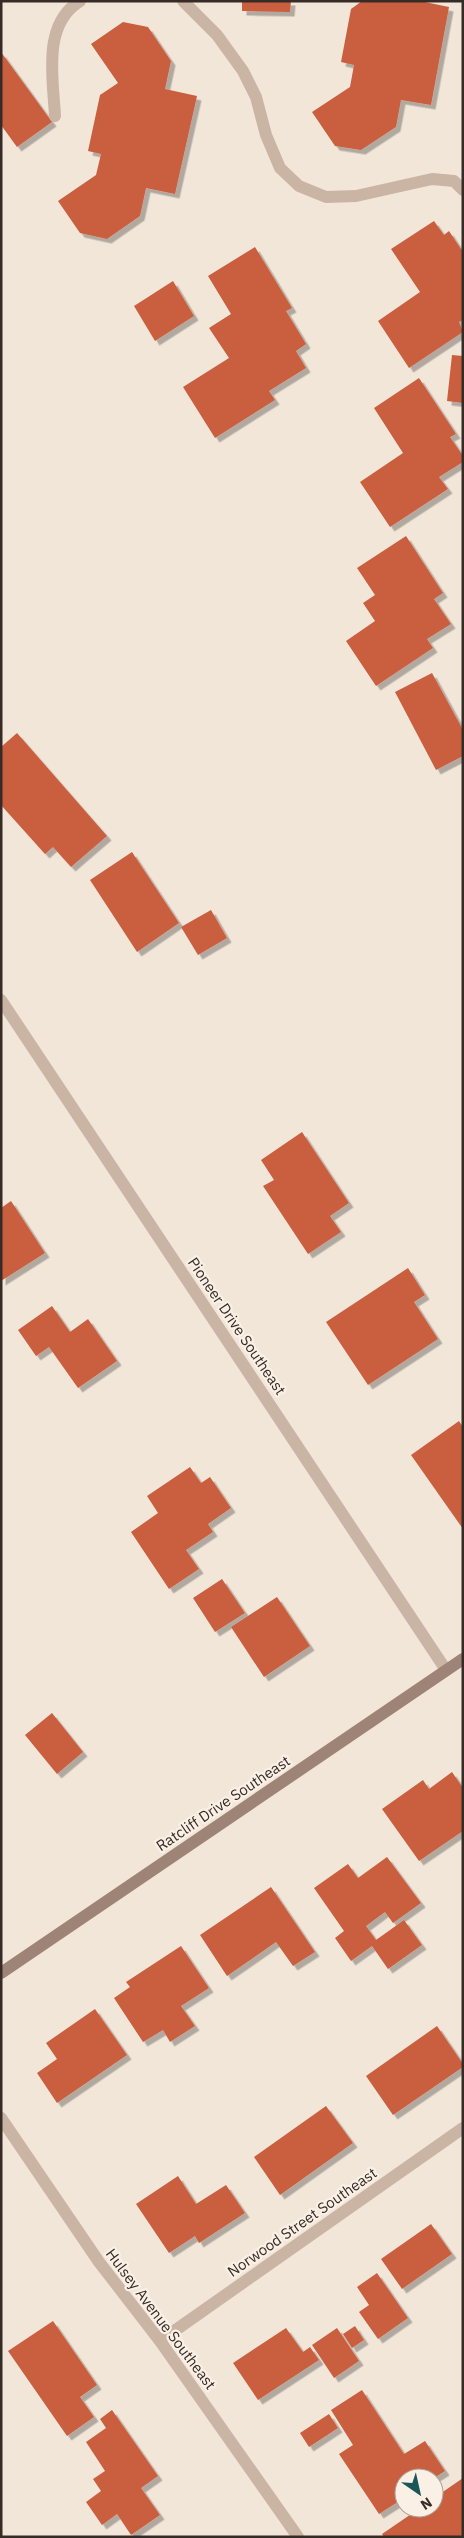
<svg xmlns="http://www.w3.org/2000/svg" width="464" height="2538" viewBox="0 0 464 2538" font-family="'IBM Plex Sans',sans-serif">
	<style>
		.building { fill: #ca5e3f; filter: url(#shadow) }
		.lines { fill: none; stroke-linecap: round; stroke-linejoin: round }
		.lane { stroke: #cab5a5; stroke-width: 12 }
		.street { stroke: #cab5a5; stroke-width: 12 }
		.secondary { stroke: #9e8476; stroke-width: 12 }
		.labels { text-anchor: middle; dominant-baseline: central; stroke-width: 4.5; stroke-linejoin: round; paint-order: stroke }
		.street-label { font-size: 15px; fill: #362b26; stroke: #faf0e5 }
	</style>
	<defs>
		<filter id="shadow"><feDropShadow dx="4.5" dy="4.5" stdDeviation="0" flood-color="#0004"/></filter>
	</defs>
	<rect width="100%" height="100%" fill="#f2e6d9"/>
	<g class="building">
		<path d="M242,1H291L290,12L242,11Z"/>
		<path d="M362,1H420L449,7L431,105L401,100L396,127L361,150L335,146L312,112L350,87L354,65L341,62L351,9Z"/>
		<path d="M123,22L148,27L171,61L165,89L197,96L175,194L146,188L140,216L107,239L80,233L58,201L96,175L101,154L88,151L100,95L118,83L91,44Z"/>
		<path d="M1,52L52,122L17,147L1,125Z"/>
		<path d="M434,221L444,235L449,231L463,252V320L459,322L463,332L409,368L378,321L420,292L391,249Z"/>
		<path d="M255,247L292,308L286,311L306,344L296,351L306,368L269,391L275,400L215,438L183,387L229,358L209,328L231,314L208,276Z"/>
		<path d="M173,281L194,316L155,341L134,306Z"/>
		<path d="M452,355L463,356V403L447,401Z"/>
		<path d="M419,378L456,434L450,437L463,456V462L439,477L448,489L390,527L360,482L403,453L374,408Z"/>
		<path d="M406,536L443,593L434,599L451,624L427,639L433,648L376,686L346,641L375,621L363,603L375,595L357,568Z"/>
		<path d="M432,673L463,730V756L436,770L395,692Z"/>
		<path d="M17,733L107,836L71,867L53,847L45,854L1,805V747Z"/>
		<path d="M132,852L179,923L137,952L90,880Z"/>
		<path d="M211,910L227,938L198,955L181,927Z"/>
		<path d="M302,1132L349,1203L330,1216L341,1232L308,1254L263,1186L274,1180L261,1160Z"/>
		<path d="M11,1201L45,1253L1,1281V1208Z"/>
		<path d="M408,1268L425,1295L414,1302L438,1339L368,1385L326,1322Z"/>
		<path d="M52,1306L70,1332L88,1319L117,1361L78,1388L49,1347L36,1356L18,1330Z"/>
		<path d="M459,1421L463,1427V1529L411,1455Z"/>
		<path d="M190,1467L201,1483L210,1477L231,1508L208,1524L213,1532L186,1550L199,1569L169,1589L131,1532L158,1513L147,1496Z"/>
		<path d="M222,1579L245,1613L215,1632L193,1598Z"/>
		<path d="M277,1597L310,1646L264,1677L231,1627Z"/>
		<path d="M52,1713L83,1752L57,1774L25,1735Z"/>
		<path d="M452,1772L463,1788V1831L419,1861L382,1809L423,1780L429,1789Z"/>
		<path d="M387,1857L421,1903L393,1923L385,1912L366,1926L376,1940L404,1920L422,1945L388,1969L372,1946L351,1961L335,1938L344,1931L314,1888L348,1864L358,1878Z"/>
		<path d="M271,1887L315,1952L293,1966L276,1942L227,1976L200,1935Z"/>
		<path d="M181,1946L209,1988L181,2006L195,2026L170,2042L163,2030L143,2042L114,1998L130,1987L126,1982Z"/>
		<path d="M95,2009L127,2055L57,2103L37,2073L57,2059L46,2043Z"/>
		<path d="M437,2026L463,2064V2067L393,2115L366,2076Z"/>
		<path d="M326,2106L353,2143L280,2195L254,2157Z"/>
		<path d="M178,2176L196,2204L226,2185L245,2213L199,2243L195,2236L169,2253L136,2204Z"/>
		<path d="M431,2224L452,2254L402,2289L381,2259Z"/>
		<path d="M377,2273L408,2318L378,2339L359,2312L369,2305L357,2287Z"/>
		<path d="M53,2321L97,2385L80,2397L94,2417L67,2436L8,2351Z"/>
		<path d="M355,2326L364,2340L352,2348L343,2334Z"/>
		<path d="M286,2328L303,2352L310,2347L319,2360L258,2400L233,2363Z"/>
		<path d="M337,2328L359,2361L334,2378L312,2345Z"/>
		<path d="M362,2390L404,2454L425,2441L445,2471L434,2478H404V2498L379,2514L339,2454L353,2445L331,2410Z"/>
		<path d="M112,2410L158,2476L141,2488L160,2515L131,2535L117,2514L102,2525L86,2502L101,2491L93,2479L105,2471L86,2442L106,2428L100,2419Z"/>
		<path d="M329,2414L338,2428L309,2447L300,2433Z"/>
		<path d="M463,2478V2537H384L382,2534L420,2508H434V2498Z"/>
	</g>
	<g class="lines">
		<g class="lane">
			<path d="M183,1L217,35L243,71L256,97L266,135L280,168L299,186L326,197L356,196L432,179L454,181L463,190"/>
			<path d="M55,116C53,78 42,24 80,1"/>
		</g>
		<g class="street">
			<path d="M1,1000L446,1670"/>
			<path d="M1,2118L99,2262L160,2341L298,2537"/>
			<path d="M160,2341L463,2128"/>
		</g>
		<path class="secondary" d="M1,1973L463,1659"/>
	</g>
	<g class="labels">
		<g class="street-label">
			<text transform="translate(237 1326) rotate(56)">Pioneer Drive Southeast</text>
			<text transform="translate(223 1803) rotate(-34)">Ratcliff Drive Southeast</text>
			<text transform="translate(302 2222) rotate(-35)">Norwood Street Southeast</text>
			<text transform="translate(161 2319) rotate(53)">Hulsey Avenue Southeast</text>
		</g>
	</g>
	<rect width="464" height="2538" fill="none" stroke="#362b26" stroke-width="5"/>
	<g transform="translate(419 2493) rotate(146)"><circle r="24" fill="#faf0e5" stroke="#aca199"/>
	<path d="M0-4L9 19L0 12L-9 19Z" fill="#1b5658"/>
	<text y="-8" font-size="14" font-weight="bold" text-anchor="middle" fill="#362b26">N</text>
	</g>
</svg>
